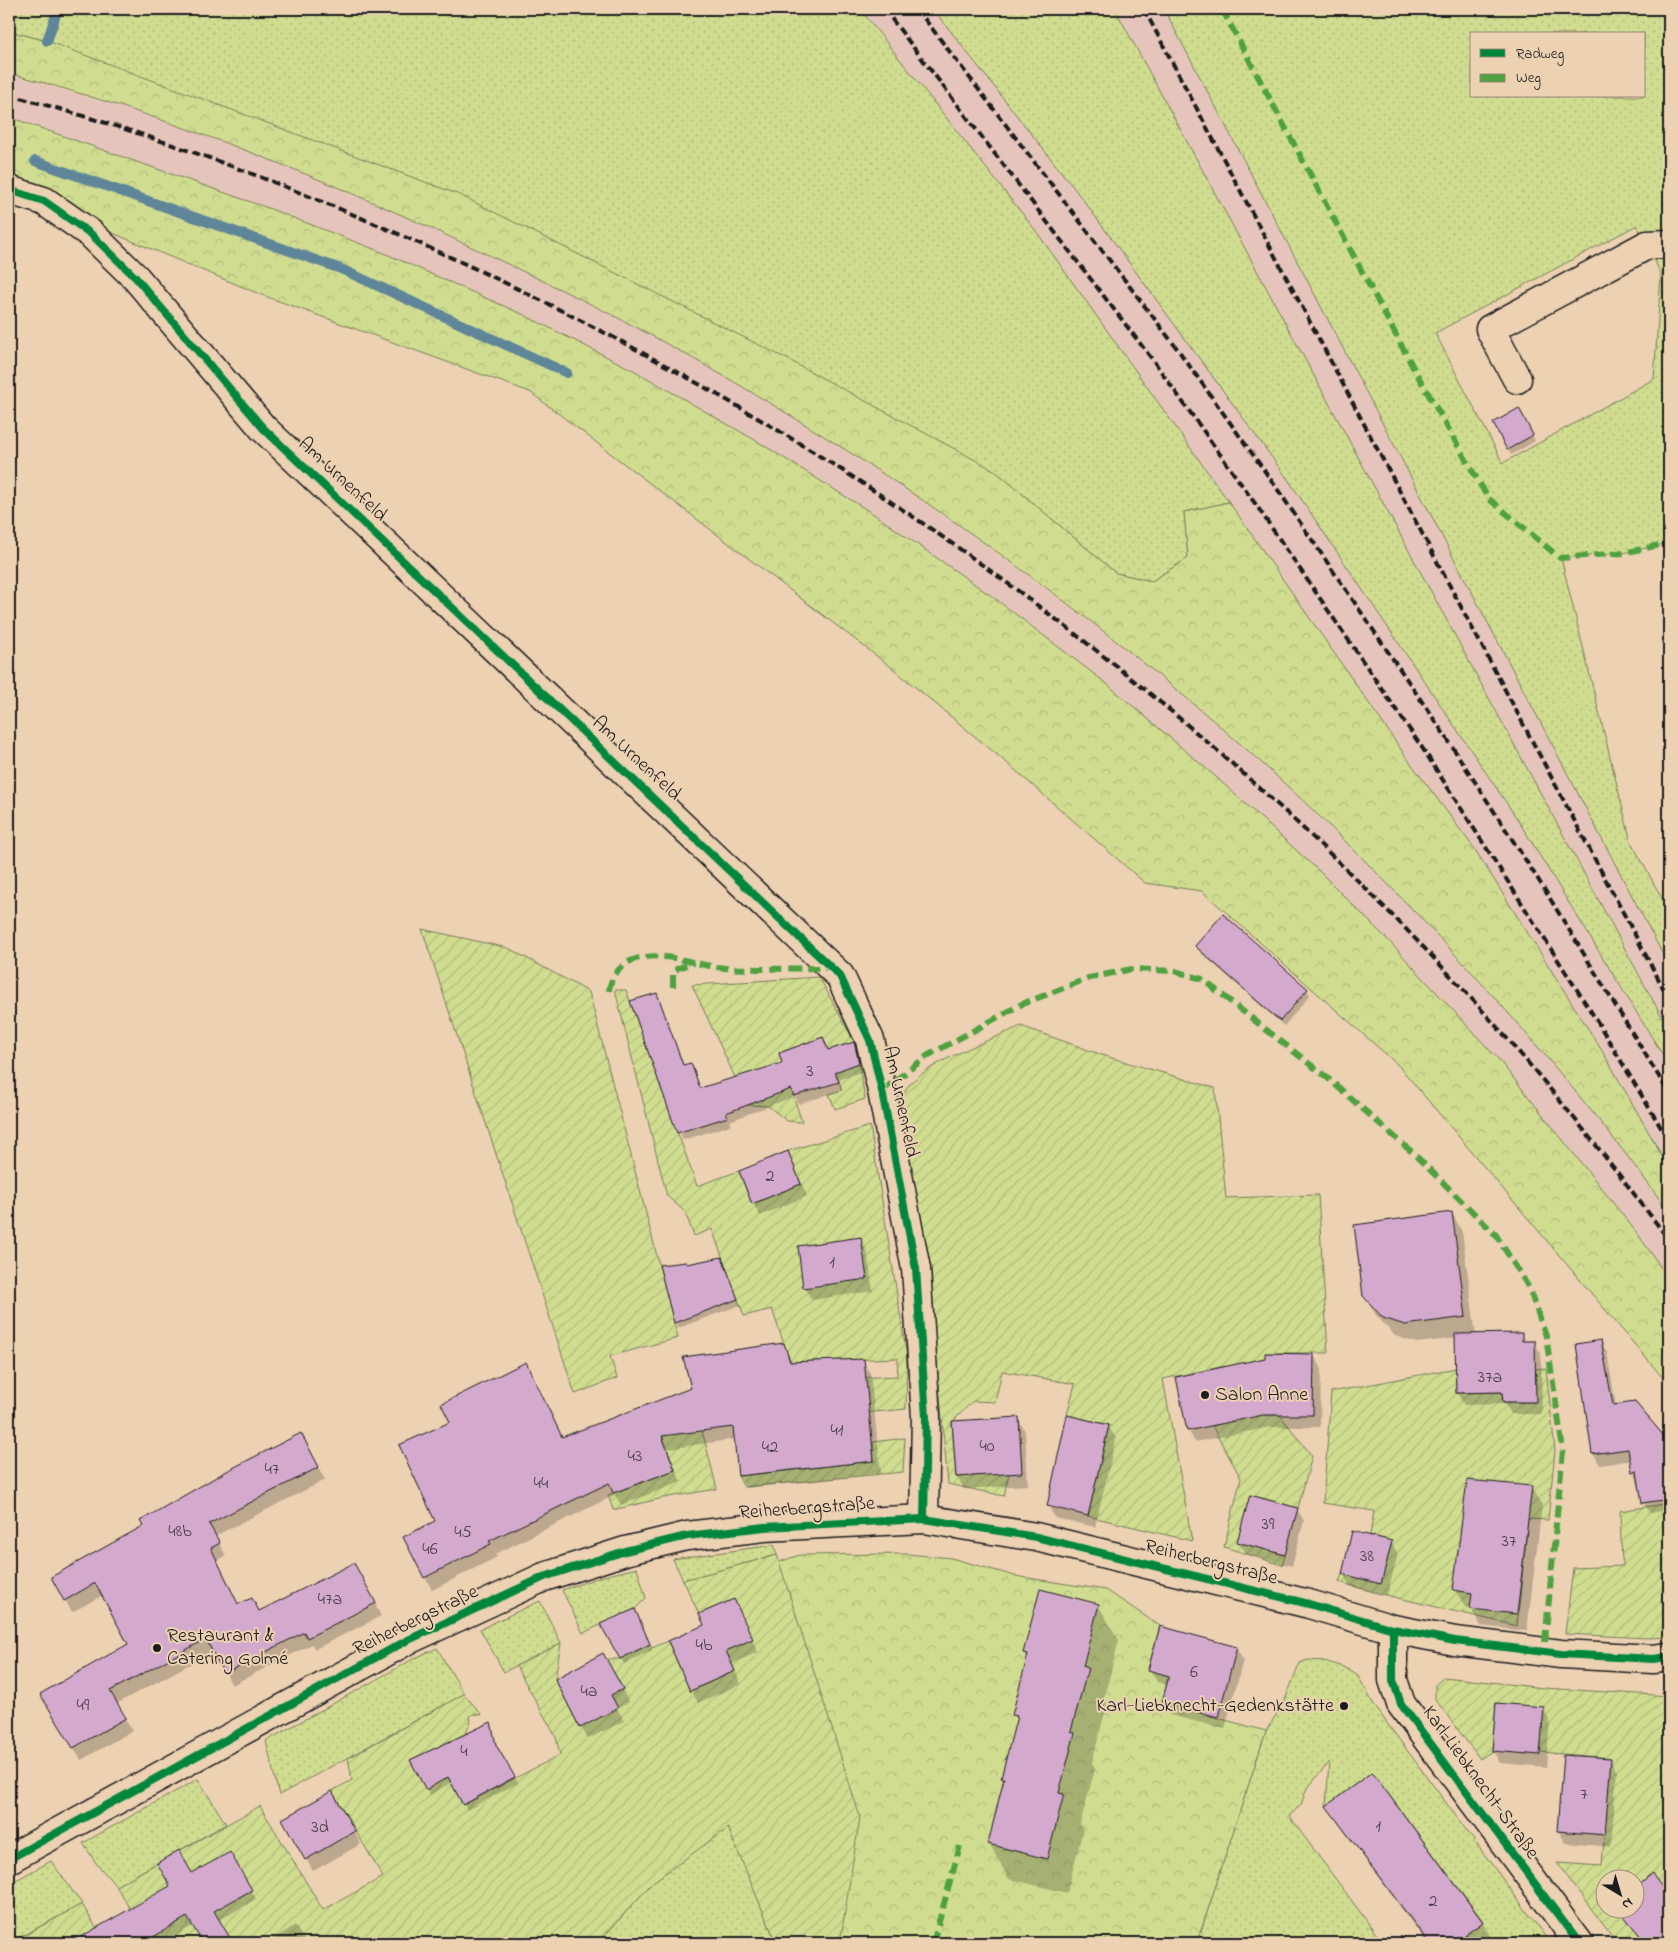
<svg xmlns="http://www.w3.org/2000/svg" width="1678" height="1952" viewBox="0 0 1678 1952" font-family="'Indie Flower',sans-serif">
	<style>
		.built { fill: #e5c5bb }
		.grass { fill: url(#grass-dots); stroke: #767c56; fill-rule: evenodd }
		.forest { fill: url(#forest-crowns); stroke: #767c56 }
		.garden { fill: url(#garden-furrows); stroke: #767c56; fill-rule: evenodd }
		.shadow { fill: #0003 }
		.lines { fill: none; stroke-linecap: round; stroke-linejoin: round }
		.stream { stroke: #5f8599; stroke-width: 10 }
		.building { fill: #d4a9ce; stroke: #1c1c1c }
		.minor-casing { stroke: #1c1c1c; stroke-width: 31 }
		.minor { stroke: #ecd1b3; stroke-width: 28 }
		.rail { stroke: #1c1c1c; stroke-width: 4; stroke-dasharray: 8 4; stroke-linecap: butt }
		.quiet { stroke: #4fa141; stroke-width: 6; stroke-dasharray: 12 6; stroke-linecap: butt }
		.cycleway-casing { stroke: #ecd1b3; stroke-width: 11 }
		.cycleway { stroke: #00873e; stroke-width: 8 }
		.poi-dot { fill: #1c1c1c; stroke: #ecd1b3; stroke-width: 2 }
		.labels { text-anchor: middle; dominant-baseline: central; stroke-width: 4; stroke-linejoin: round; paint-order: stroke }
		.number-label { font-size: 18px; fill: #4a3f48 }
		.street-label { font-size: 20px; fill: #1c1c1c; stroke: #ecd1b3 }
		.poi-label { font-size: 20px; fill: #1c1c1c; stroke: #ecd1b3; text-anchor: start }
	</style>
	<defs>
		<pattern id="grass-dots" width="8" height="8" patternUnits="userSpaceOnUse" patternTransform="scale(1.25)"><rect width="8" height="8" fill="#d0dd90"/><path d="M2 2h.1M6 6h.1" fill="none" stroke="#b2bd7c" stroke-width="1.8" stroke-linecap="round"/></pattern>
		<pattern id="forest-crowns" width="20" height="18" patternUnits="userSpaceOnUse" patternTransform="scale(1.25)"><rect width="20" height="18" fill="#d0dd90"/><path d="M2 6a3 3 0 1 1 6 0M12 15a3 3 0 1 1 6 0" fill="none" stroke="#b2bd7c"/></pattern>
		<pattern id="garden-furrows" width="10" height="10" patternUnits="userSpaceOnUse" patternTransform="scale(1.25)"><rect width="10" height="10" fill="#d0dd90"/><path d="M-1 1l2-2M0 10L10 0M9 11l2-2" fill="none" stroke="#b2bd7c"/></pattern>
	</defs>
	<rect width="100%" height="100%" fill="#ecd1b3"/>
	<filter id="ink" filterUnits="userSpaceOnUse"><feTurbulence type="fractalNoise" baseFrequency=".02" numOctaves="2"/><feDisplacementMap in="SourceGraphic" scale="10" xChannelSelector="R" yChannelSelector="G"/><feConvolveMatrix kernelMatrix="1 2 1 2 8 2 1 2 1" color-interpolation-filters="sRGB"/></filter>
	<g filter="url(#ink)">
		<g class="built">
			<path d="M860,9H933L1081,197L1287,478L1516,817L1669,1065V1168L1604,1054L1474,848L1409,761L1229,502L1036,231Z"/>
			<path d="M1115,9H1164L1669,966V1030Z"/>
			<path d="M9,74L167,121L285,165L400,213L541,280L655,337L778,408L898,484L1016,567L1130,652L1246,749L1346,842L1412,909L1523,1029L1626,1152L1669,1212V1279L1637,1233L1499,1060L1319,871L1216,777L1107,684L993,597L875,515L635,371L524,315L384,253L268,208L9,117Z"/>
		</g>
		<g class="grass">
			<path d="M9,9H860L1036,231L1229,502L1184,512L1188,558L1152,581L1116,573L994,470L47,41L9,31Z"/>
			<path d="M933,9H1115L1669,1030V1065L1516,817L1287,478L1081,197Z"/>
			<path d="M1164,9H1669V543L1623,553L1561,558L1631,842L1669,911V966ZM1472,34H1644V96H1472ZM1637,225L1661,274L1654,379L1503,463L1435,333Z"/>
			<path d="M774,1545L777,1555L683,1580L673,1559Z"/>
			<path d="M637,1568L646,1598L635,1609L583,1633L562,1590L600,1577Z"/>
			<path d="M540,1601L561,1643L504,1672L480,1629Z"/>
			<path d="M437,1648L464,1694L279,1795L266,1741L415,1658Z"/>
			<path d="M1308,1660L1324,1661L1344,1667L1358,1676L1374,1705L1392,1730L1550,1943H1454L1483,1921L1372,1772L1326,1806L1329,1762L1306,1790L1301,1805L1289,1816L1383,1943H1197L1266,1731L1284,1702L1300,1663Z"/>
			<path d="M198,1779L226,1824L116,1886L96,1863L83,1843Z"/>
			<path d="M728,1827L775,1940L815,1943H598L653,1882Z"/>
			<path d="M51,1861L82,1904L9,1943V1884Z"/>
		</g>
		<g class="forest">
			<path d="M9,31L47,41L460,195L787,359L994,470L1116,573L1152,581L1188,558L1184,512L1229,502L1409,761L1474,848L1604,1054L1669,1168V1212C1607,1126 1538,1045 1466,966C1396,891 1324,817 1246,749C1070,594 862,450 656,338C599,307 539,279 480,251C328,179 171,117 9,73Z"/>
			<path d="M9,117L268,208L384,253L524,315L635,371L760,443L875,515L993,597L1107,684L1216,777L1319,871L1387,939L1499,1060L1637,1233L1669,1279V1385L1398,1065L1202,891L1145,883L1007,763L891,667L530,392L262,295L9,190Z"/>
			<path d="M907,1554L951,1558L1015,1576L1106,1590L1160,1626L1148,1669L1169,1676L1162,1703L1266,1731L1197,1943H840L779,1562L800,1555Z"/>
		</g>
		<g class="garden">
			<path d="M422,929L508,948L589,992L678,1338L610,1356L617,1378L575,1394Z"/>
			<path d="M819,977L855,1043L865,1099L835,1109L829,1094L842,1090L823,1037L779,1053L802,1122L787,1121L768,1106L748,1105L692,985Z"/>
			<path d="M615,990H626L697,1186L739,1171L752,1204L801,1184L788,1151L870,1126L907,1357L906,1409L802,1419L794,1381L897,1376L898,1358L790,1362L772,1309L744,1316L712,1229L694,1236L685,1212L667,1196Z"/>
			<path d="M1021,1026L1105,1056L1215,1088L1226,1198L1318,1195L1328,1353H1266L1264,1415H1280L1312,1456L1298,1508L1250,1495L1238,1542L1285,1555L1282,1565L1224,1547L1241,1478L1212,1426L1236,1420L1225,1366L1163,1379L1192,1541L1088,1516L1109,1425L1067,1415L1075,1384L1002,1371L995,1402L973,1401L952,1422L956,1477L1009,1473L1004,1496L948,1484L928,1270L900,1106C902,1098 904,1092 909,1085C930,1061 991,1040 1021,1026Z"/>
			<path d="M1456,1368V1393L1502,1392L1503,1402H1535V1369L1546,1368L1555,1451L1548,1520L1528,1519L1517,1626L1377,1593L1339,1582L1342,1574L1381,1583L1391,1541L1370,1535L1374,1511L1323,1503L1331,1392Z"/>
			<path d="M693,1395L717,1489L663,1498L613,1510L608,1495L675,1470L650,1404Z"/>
			<path d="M905,1438L903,1472L744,1487L738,1476L874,1461L873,1442Z"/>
			<path d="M1669,1503V1637L1648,1638L1565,1634L1573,1568L1622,1566L1620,1511Z"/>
			<path d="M777,1555L860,1817L840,1943L775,1940L728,1828L653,1882L598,1943H143L149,1940L116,1886L260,1806L323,1910L383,1877L332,1791L352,1780L348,1758L464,1694L482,1715L474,1714L470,1716L471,1721L465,1734L410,1760L426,1789L448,1777L463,1805L560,1755L556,1737L516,1666L561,1643L555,1679L580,1728L611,1695L623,1689L611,1668L592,1659H620L650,1644L652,1648L668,1641L690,1691L735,1671L726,1651L752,1639L734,1599L699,1614L683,1580Z"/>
			<path d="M1444,1677L1544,1688L1669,1696V1943H1617L1557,1863L1602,1866L1610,1758L1540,1752L1496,1704L1492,1751L1480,1759L1435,1699V1685ZM1606,1880H1636V1910H1606Z"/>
			<path d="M82,1904L105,1943H10Z"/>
		</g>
		<g class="shadow">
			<path d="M1519,410L1535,441L1511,455L1494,423Z"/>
			<path d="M1197,946L1307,990L1310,995L1284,1026L1200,952Z"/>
			<path d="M657,995L684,1066L690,1065L701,1089L784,1064L823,1039L829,1051L853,1044L863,1071L839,1080L842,1090L799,1104L795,1096L730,1121L731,1125L683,1140L631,1002Z"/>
			<path d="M788,1152L807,1196L760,1216L753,1203Z"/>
			<path d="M1452,1213L1462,1232L1476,1335L1521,1334L1526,1342H1534L1541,1354L1542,1414H1511L1505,1404L1464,1405L1457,1393V1338L1417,1343L1395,1336L1376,1315L1365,1296Z"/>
			<path d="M860,1238L867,1251L873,1291L812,1300L804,1287Z"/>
			<path d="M724,1264L740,1305L678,1328L675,1322L687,1265Z"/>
			<path d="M1601,1341L1607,1352L1616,1406L1634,1403L1669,1444V1510L1650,1513L1643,1502L1631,1460L1600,1465L1594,1454Z"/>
			<path d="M783,1345L793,1363L863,1360L870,1373L881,1473L746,1488L739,1476L735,1439L668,1449L681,1482L621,1505L615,1495L495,1554L497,1557L432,1590L405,1538L436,1522L452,1422L533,1376L563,1438L692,1389Z"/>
			<path d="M1313,1355L1321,1367L1320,1427H1271L1195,1442L1188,1430Z"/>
			<path d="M1018,1419L1025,1431L1028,1485L964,1489L957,1477Z"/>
			<path d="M1108,1426L1116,1438L1095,1527L1055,1518L1048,1505Z"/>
			<path d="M308,1447L325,1480L215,1536L226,1556L216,1561L239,1606L259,1613L361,1577L381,1616L315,1649L312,1644L232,1685L214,1651L116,1704L132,1731L81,1760L49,1707L130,1645L103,1595L72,1612L53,1578Z"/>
			<path d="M1531,1488L1542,1505L1527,1631L1481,1626L1471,1608L1465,1607L1455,1590Z"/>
			<path d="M1297,1509L1304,1521L1292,1566L1246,1554L1239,1542Z"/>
			<path d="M1391,1542L1398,1554L1387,1595L1350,1586L1343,1574Z"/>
			<path d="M1665,1560H1669V1615L1666,1610Z"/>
			<path d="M734,1600L758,1652L732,1664L741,1684L698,1703L691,1690L705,1626Z"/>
			<path d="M1098,1605L1119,1640L1104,1698L1107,1704L1092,1763L1095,1769L1080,1824L1083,1830L1067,1893L1009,1879L989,1844L1005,1782L1002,1778L1017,1720L1014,1715L1028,1659L1025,1653Z"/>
			<path d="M638,1616L652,1650L624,1664L602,1625Z"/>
			<path d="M1236,1648L1243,1660L1225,1729L1170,1715L1163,1702L1168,1685L1157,1682L1150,1670Z"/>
			<path d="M610,1667L629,1702L617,1708L624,1721L588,1739L581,1727Z"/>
			<path d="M1543,1708L1550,1720L1546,1767L1500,1763L1493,1751Z"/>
			<path d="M491,1724L499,1752L518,1783L467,1810L452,1782L430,1795L411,1760Z"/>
			<path d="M1610,1760L1617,1772L1611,1847L1566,1843L1558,1830Z"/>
			<path d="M332,1792L361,1844L313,1871L284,1820Z"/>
			<path d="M1328,1806L1482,1922L1493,1941L1489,1943H1427L1339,1824Z"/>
			<path d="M229,1854L256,1899L218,1921L232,1943H204L194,1925L164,1943H87L192,1875Z"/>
			<path d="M1652,1876L1669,1898V1943H1645L1620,1910H1636V1890Z"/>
			<path d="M295,1925L306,1943H272L271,1941Z"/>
			<path d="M341,1936L347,1943H332Z"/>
		</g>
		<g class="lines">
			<g class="stream">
				<path d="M47,41L58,9"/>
				<path d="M35,161L341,269L567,373"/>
			</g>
		</g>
		<g class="building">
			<path d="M1519,408L1533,435L1507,450L1493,423Z"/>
			<path d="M1223,914L1308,989L1280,1021L1195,946Z"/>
			<path d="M657,993L683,1065L691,1063L700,1088L782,1063L779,1053L823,1037L828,1050L854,1042L859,1063L835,1072L839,1082L794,1096L791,1089L726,1113L728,1117L677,1133L630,1001Z"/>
			<path d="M788,1151L801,1184L752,1204L739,1171Z"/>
			<path d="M1452,1212L1466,1317L1405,1325L1383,1318L1363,1296L1354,1225Z"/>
			<path d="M861,1237L867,1279L803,1288L798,1246Z"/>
			<path d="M722,1257L738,1299L674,1323L659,1265L686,1262L687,1264Z"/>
			<path d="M1522,1333V1341H1535L1536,1402H1503L1502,1392L1456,1393L1455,1334Z"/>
			<path d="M1601,1340L1613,1405L1635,1402L1669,1442V1499L1642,1503L1637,1471L1632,1472L1628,1449L1592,1454L1576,1344Z"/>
			<path d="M784,1343L790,1362L864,1359L874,1461L738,1476L733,1427L662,1436L675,1470L613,1493L609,1483L489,1541L491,1544L424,1578L403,1537L435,1521L399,1445L450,1422L441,1404L526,1362L562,1437L691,1388L683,1357Z"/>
			<path d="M1265,1353L1314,1354L1313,1415H1263L1187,1431L1176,1377L1265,1358Z"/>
			<path d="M1067,1415L1109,1425L1088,1516L1047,1506Z"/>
			<path d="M1019,1417L1022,1473L956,1477L952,1421Z"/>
			<path d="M301,1433L319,1467L209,1524L220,1543L211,1548L238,1604L252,1598L259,1611L354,1563L376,1603L307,1638L304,1632L224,1674L206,1639L110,1691L126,1718L73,1748L40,1694L128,1644L95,1583L64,1601L51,1577L143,1526L140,1521L225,1472Z"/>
			<path d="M1467,1480L1532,1486L1517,1614L1470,1609L1472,1593L1453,1590Z"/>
			<path d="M1250,1495L1298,1508L1285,1555L1237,1542Z"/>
			<path d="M1352,1531L1392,1541L1381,1584L1342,1574Z"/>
			<path d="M1040,1589L1099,1604L1083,1666L1088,1668L1071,1731L1075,1733L1059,1793L1064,1794L1047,1859L988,1844L1004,1778H1001L1017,1716L1012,1715L1028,1654L1023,1653Z"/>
			<path d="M734,1599L753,1639L726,1651L735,1671L690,1691L668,1641L704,1625L699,1614Z"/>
			<path d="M635,1609L650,1644L620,1659L600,1624Z"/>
			<path d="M1160,1626L1237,1647L1218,1717L1162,1702L1169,1676L1148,1670Z"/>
			<path d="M603,1653L623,1689L611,1695L618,1708L580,1728L555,1679Z"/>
			<path d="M1496,1703L1544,1707L1540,1755L1492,1751Z"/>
			<path d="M491,1722L496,1745L515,1777L463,1805L448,1777L426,1790L410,1760Z"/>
			<path d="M1563,1755L1611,1758L1605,1835L1557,1831Z"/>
			<path d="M1372,1772L1483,1922L1454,1943H1429L1326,1806Z"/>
			<path d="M332,1791L355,1831L305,1860L282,1819Z"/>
			<path d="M179,1850L192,1873L230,1852L252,1890L214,1911L233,1943H203L187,1917L143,1943H70L170,1886L157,1863Z"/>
			<path d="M1652,1874L1669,1896V1943H1646L1619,1910H1636V1888Z"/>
		</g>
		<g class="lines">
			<g class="minor-casing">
				<g id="minor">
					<path d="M9,190L44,201L91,234L136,278L263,428L840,976L870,1040L882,1091L916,1269L926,1417L924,1519"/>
					<path d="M1517,379L1490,329L1647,245L1669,244"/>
					<path d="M1393,1629V1680L1401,1704L1579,1943"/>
					<path d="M9,1859L406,1641L544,1577L625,1551L687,1536L764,1527L924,1519L1036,1537L1309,1604L1393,1629L1455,1641L1561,1654L1653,1659L1669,1657"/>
				</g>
			</g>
			<use href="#minor" class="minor"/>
			<g class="rail">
				<path d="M884,9L1155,363L1254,502L1425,752L1597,1021L1669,1141"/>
				<path d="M917,9L1176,347L1276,487L1446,737L1541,884L1669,1093"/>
				<path d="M1144,9L1669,999"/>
				<path d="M9,95C165,136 317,196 463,263C841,438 1176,680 1459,985C1534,1066 1603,1152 1669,1240"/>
			</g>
			<g class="quiet">
				<path d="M1222,9L1414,369L1488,498L1560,558L1623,553L1669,543"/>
				<path d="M673,987V973L678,968L694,963"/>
				<path d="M609,991C610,977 620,965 633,960C662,949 696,966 725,968C761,970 797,968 833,968"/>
				<path d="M882,1091L927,1056L1022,1004L1089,978L1132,969L1175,971L1202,979L1330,1080L1412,1152L1496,1235L1529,1288L1546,1336L1563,1450L1544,1652"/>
				<path d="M933,1943L960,1846"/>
			</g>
			<g class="cycleway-casing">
				<g id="cycleway">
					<path d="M9,190L44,201L91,234L136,278L263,428L840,976L870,1040L882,1091L916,1269L926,1417L924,1519"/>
					<path d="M1393,1629V1680L1401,1704L1579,1943"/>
					<path d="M9,1859L406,1641L544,1577L625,1551L687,1536L764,1527L924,1519L1036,1537L1309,1604L1393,1629L1455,1641L1561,1654L1653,1659L1669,1657"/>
				</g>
			</g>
			<use href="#cycleway" class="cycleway"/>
		</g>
	</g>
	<g class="poi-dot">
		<circle cx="1205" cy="1395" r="5"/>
		<circle cx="157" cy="1648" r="5"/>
		<circle cx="1344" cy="1706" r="5"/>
	</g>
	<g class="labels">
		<g class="number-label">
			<text x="810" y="1072">3</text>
			<text x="770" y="1177">2</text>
			<text x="832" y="1263">1</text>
			<text x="1490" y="1378">37a</text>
			<text x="837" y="1431">41</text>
			<text x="987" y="1447">40</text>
			<text x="770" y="1448">42</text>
			<text x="635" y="1457">43</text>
			<text x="272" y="1470">47</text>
			<text x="541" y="1484">44</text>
			<text x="1268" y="1525">39</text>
			<text x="180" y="1532">48b</text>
			<text x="463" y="1533">45</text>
			<text x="1509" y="1542">37</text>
			<text x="430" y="1550">46</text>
			<text x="1367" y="1557">38</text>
			<text x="330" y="1600">47a</text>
			<text x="704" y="1646">4b</text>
			<text x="1194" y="1673">6</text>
			<text x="589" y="1692">4a</text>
			<text x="83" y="1706">49</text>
			<text x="464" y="1752">4</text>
			<text x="1584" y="1795">7</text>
			<text x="1378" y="1827">1</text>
			<text x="320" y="1828">3d</text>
			<text x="1433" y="1902">2</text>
		</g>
		<g class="street-label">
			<text transform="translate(342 480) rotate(43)">Am Urnenfeld</text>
			<text transform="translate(636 759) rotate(43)">Am Urnenfeld</text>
			<text transform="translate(900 1102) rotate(78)">Am Urnenfeld</text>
			<text transform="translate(807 1509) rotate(-4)">Reiherbergstraße</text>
			<text transform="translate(1211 1563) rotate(14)">Reiherbergstraße</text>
			<text transform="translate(416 1621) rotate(-26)">Reiherbergstraße</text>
			<text transform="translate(1480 1783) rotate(54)">Karl-Liebknecht-Straße</text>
		</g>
		<g class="poi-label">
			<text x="1215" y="1395">Salon Anne</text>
			<text x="167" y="1636">Restaurant &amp;<tspan x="167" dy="23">Catering Golmé</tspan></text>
			<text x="1334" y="1706" text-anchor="end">Karl-Liebknecht-Gedenkstätte</text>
		</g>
	</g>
	<rect width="1678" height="1952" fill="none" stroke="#ecd1b3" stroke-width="30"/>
	<rect x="15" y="15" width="1648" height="1922" fill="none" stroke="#1c1c1c" stroke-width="2" filter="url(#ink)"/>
	<rect x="1470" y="32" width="175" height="65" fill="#ecd1b3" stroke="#998977"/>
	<rect x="1480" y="49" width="25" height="8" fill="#00873e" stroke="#998977"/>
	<text x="1516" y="58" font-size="15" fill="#1c1c1c">Radweg</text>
	<rect x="1480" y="74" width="25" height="8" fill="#4fa141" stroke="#998977"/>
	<text x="1516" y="82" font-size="15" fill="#1c1c1c">Weg</text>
	<g transform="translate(1620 1894) rotate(142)"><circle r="24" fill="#ecd1b3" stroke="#998977"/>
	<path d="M0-4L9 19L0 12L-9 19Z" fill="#1c1c1c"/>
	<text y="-8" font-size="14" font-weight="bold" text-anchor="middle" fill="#1c1c1c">N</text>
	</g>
</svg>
